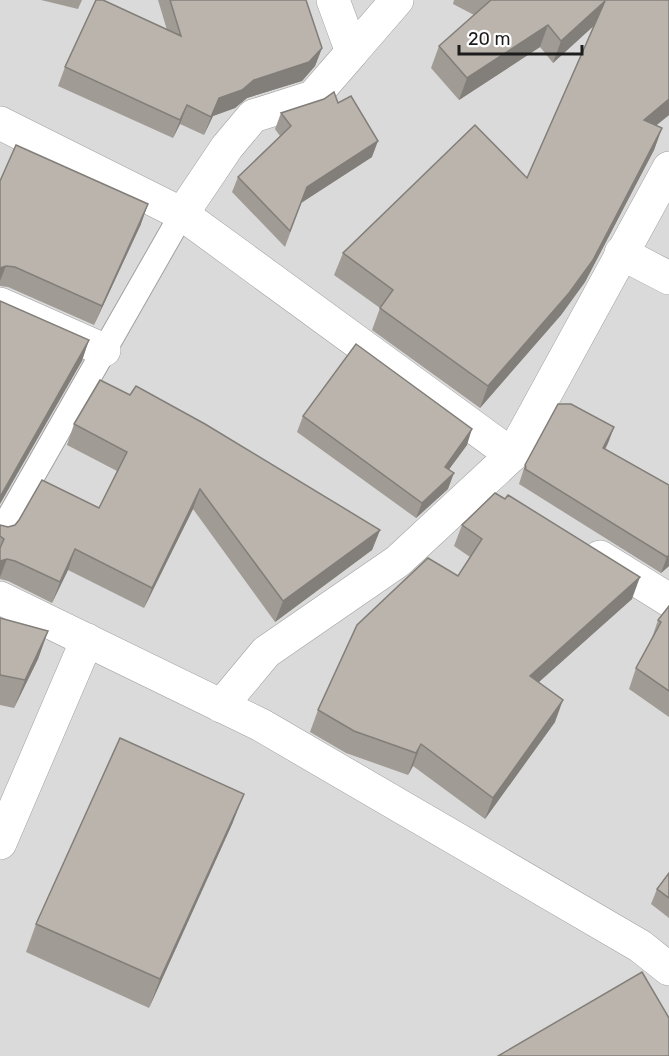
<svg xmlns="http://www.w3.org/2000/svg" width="669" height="1056" viewBox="0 0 669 1056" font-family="Rubik,sans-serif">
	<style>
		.residential { fill: #dbdada }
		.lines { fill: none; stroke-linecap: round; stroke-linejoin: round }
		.service-casing { stroke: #a1a1a1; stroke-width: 26 }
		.minor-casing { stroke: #a1a1a1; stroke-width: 34 }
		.service { stroke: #fff; stroke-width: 24 }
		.minor { stroke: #fff; stroke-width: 33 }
		.wall { fill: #a09b95 }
		.shaded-wall { fill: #827e79 }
		.building { fill: #bab4ad; stroke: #827e79; stroke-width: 1.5 }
	</style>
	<rect width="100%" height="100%" fill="#edebe3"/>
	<rect class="residential" x="0" y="0" width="669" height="1056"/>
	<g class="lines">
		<g class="service-casing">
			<path id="service" d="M0,533L182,214"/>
		</g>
		<g class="minor-casing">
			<g id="minor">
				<path d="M333,0L352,52L397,0"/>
				<path d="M0,123L182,214L512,455"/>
				<path d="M182,214L227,147L253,116L313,97L352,52"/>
				<path d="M621,253L669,278"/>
				<path d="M0,304L104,350"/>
				<path d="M600,557L669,600"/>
				<path d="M0,598L261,725L640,946L669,969"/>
				<path d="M221,706L266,652L398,561L512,455L669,168"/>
				<path d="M0,843L87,640"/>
			</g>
		</g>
		<use href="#service" class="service"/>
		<use href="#minor" class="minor"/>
	</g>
	<g class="wall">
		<path d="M41,0H82L78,9Z"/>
		<path d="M158,0H306L322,48L315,66L302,81L247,98L235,108L213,116L204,135L180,124L173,138L58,86L65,67L167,30Z"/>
		<path d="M454,0H669V115L656,125L662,128L654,150L585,282L561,315L480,408L372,330L380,308L334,275L343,253L527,178L594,25L553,63L540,47L459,100L431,68L439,46L474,15L453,4Z"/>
		<path d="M338,103L372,157L301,203L285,247L232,192L238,177L280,136L275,129L281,113Z"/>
		<path d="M0,181L141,224L94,325L8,287L0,286Z"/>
		<path d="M303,416L467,445L449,469L448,489L416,518L297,432Z"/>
		<path d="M74,424L380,530L372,550L275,622L193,509L144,608L68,570L52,603L8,581L0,579V525L8,527L99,508L117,471L67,445Z"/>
		<path d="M614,427L608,443L605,450L669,485V566L661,573L519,484L525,465Z"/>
		<path d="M462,525L632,599L539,682L555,722L485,819L413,766L408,775L346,753L310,732L318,710L458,576L470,557L454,546Z"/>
		<path d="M669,606V717L629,689L636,668L652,638L658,620Z"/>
		<path d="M0,618L48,631L38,659L14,708L0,705Z"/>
		<path d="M233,822L149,1008L26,952L36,924Z"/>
		<path d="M669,873V918L651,904L657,889Z"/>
	</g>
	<g class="shaded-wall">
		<path d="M605,1L597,23L553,63L561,41Z"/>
		<path d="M548,25L540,47L459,100L467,78Z"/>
		<path d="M322,48L315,66L302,81L247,98L235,108L213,116L204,135L211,117L219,98L254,80Z"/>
		<path d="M669,99V115L636,142L644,120Z"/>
		<path d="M187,105L180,124L173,138L180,120Z"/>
		<path d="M662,128L654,150L585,282L561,315L480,408L488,386Z"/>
		<path d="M378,141L372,157L301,203L285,247L307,187Z"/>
		<path d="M148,204L141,224L94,325L102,306Z"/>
		<path d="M6,266L0,281V268Z"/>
		<path d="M89,340L82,361L0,504V497Z"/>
		<path d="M614,427L608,443L597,464L603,448Z"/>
		<path d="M472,429L467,445L439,483L445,467Z"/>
		<path d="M454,473L448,489L416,518L422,503Z"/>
		<path d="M200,489L193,509L144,608L152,588Z"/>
		<path d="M380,530L372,550L275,622L283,601Z"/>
		<path d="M75,549L68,570L52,603L60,582Z"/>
		<path d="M669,555V566L661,573L667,557Z"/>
		<path d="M7,559L0,577V561Z"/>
		<path d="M640,577L632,599L522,697L530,676Z"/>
		<path d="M48,631L38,659L14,708L25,680Z"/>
		<path d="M563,700L555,722L485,819L493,798Z"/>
		<path d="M421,744L413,766L408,775L416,753Z"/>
		<path d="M244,794L233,822L149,1008L160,979Z"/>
	</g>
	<g class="building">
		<path d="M96,0H103L181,36L170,0H306L322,48L309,62L254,80L242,90L219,98L211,117L187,105L180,120L65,67Z"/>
		<path d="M491,0H669V99L644,120L662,128L593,260L569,293L488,386L380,308L393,290L343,253L475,125L527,178L605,1L561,41L548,25L467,78L439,46Z"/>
		<path d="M334,92L338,103L351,96L378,141L307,187L290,231L238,177L291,126L281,113L324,99Z"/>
		<path d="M16,145L148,204L102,306L15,267L6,266L0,268V181Z"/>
		<path d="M0,301L89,340L0,497Z"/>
		<path d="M356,344L472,429L445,467L454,473L422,503L303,416Z"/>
		<path d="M100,380L130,395L136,386L205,424L380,530L283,601L200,489L152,588L75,549L60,582L15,561L7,559L0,561V548L4,539L0,536V525L8,527L15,525L19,520L42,480L99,508L127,452L74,424Z"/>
		<path d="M558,404H571L614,427L603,448L669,485V555L667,557L525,469L526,467L525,465Z"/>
		<path d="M495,493L505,499L508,495L640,577L530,676L563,700L493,798L421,744L416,753L354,731L318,710L357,625L428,558L458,576L482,539L462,525Z"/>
		<path d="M669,606V691L636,668L661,622L658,620Z"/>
		<path d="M0,618L48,631L25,680L0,675Z"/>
		<path d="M120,738L244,794L160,979L36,924Z"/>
		<path d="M669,873V898L657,889Z"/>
		<path d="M642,972L669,1018V1056H498Z"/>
	</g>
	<path d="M459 45v9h123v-9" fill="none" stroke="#1d1d1d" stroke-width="3"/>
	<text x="468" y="45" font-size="18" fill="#1d1d1d" stroke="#ffffff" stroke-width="4.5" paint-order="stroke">20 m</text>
</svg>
